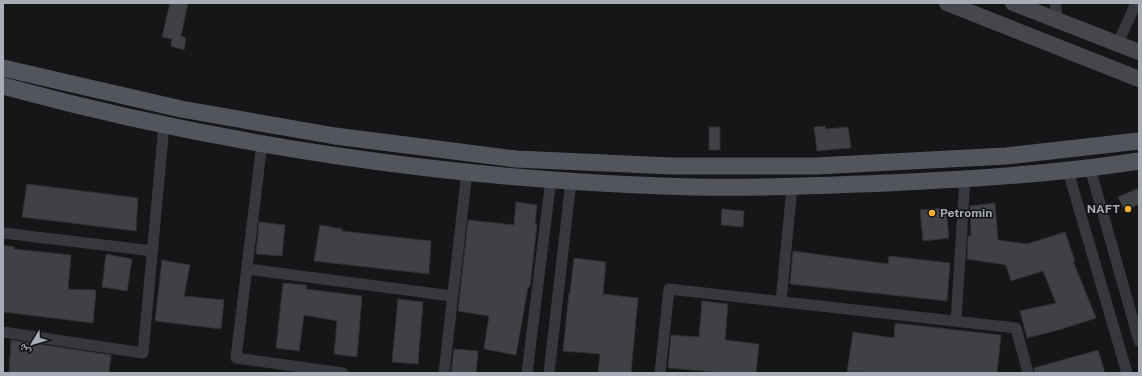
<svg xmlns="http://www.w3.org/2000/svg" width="1142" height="376" viewBox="0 0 1142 376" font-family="'Public Sans','Noto Naskh Arabic',sans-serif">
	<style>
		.building { fill: #404145; stroke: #303034 }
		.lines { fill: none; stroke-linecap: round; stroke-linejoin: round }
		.minor { stroke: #37383d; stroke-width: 11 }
		.secondary { stroke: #45474d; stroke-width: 16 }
		.primary { stroke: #53555c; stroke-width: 17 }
		.poi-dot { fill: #f2b134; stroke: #111113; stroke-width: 1.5 }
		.labels { text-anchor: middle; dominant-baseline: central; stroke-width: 3; stroke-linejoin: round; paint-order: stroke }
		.poi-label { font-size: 12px; font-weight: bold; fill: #a8adb8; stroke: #111113; text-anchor: end }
	</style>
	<rect width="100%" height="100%" fill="#161618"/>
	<g class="building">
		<path d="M170,3H188L181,36L186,38L184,50L171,46L172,39L162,37Z"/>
		<path d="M825,126L826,129L848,127L851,148L817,151L814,127Z"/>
		<rect x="709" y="127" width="11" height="23"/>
		<path d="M27,184L138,198L136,231L22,217Z"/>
		<path d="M1139,188V204L1125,211L1118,197Z"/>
		<path d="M516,202L537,205L535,224L537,225L530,287H528L516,355L484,349L489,316L458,311L468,220L514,225Z"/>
		<path d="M995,203L998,240L1027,244L1065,232L1075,261H1073L1096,318L1062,329L1027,338L1020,311L1056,303L1043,271L1011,281L1006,265L967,259L968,236H971L970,206Z"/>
		<path d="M946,208L949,238L923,241L920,210Z"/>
		<path d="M722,209L744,211L743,227L721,225Z"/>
		<path d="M259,222L285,225L282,256L256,254Z"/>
		<path d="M320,225L342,229V231L431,241L429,274L314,261Z"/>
		<path d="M3,245L14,247V249L71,255L68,289L96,290L93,323L3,312Z"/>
		<path d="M793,251L888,264L889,256L950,263L947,301L790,284Z"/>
		<path d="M106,254L132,259L127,291L102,287Z"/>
		<path d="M574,258L606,262L603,294L638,298L631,373H598L600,354L563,351L569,293H570Z"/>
		<path d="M162,260L190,265L184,296L224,300L221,329L155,321Z"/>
		<path d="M283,283L307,285L306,289L362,296L357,357L334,354L337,321L304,315L299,351L276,348Z"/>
		<path d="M398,299L423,302L418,364L392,362Z"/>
		<path d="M702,301L728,304L725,340L759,344L756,373H726L668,368L671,335L699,337Z"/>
		<path d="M895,323L1001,335L997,373L847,372L853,332L894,338Z"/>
		<path d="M11,340L111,355L109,373H9Z"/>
		<path d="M454,349L478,351L476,373H451Z"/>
		<path d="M1098,350L1105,373H1035L1034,368Z"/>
	</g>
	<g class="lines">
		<g class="minor">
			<path d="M1055,3L1058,20"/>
			<path d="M1118,43L1136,3"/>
			<path d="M262,143L236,358L343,373"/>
			<path d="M1090,168L1139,341"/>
			<path d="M1068,171L1127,373"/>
			<path d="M3,233L153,251"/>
			<path d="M247,269L452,296"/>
			<path d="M781,302L792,187"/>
			<path d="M956,321L965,179"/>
			<path d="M3,332L143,353L164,125"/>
			<path d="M444,373L467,171"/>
			<path d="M527,373L551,179"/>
			<path d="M549,373L571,181"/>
			<path d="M660,373L669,289L1016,328L1028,373"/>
		</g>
		<g class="secondary">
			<path d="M947,3L1139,79"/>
			<path d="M1013,3L1139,52"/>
		</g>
		<g class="primary">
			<path d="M3,68L181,109L335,136L516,159L671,166H816L1006,156L1139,141"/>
			<path d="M3,86C215,144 443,178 662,186C737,189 812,186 887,183C971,179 1055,174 1139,161"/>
		</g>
	</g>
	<g class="poi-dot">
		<circle cx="1128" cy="209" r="4"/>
		<circle cx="932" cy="213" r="4"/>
	</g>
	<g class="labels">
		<g class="poi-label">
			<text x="1120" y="209">NAFT</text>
			<text x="940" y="213" text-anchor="start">Petromin</text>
		</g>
	</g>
	<rect width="1142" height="376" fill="none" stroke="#a8adb8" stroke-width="8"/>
	<g transform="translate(32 344) rotate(232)" stroke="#111113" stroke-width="3" paint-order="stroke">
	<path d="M0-3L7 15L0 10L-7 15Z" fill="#a8adb8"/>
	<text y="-6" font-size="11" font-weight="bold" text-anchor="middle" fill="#a8adb8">ش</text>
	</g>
</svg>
